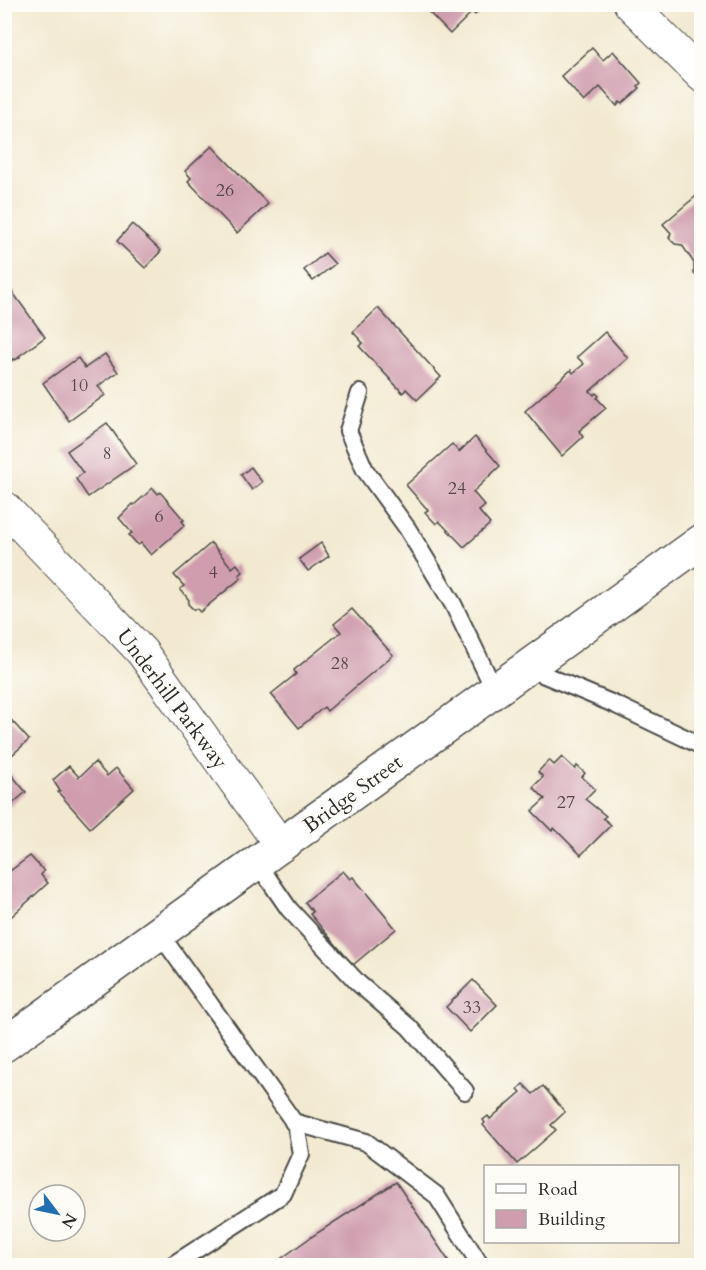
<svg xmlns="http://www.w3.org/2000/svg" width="706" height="1270" viewBox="0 0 706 1270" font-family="Cardo,serif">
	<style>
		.building { fill: #cf9dae }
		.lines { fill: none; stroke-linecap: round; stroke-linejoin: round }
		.service-casing { stroke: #494844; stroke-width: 20 }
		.minor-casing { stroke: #494844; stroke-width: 34 }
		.secondary-casing { stroke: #494844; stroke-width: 36 }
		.service { stroke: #fff; stroke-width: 16 }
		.minor { stroke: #fff; stroke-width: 32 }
		.secondary { stroke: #fff; stroke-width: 33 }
		.labels { text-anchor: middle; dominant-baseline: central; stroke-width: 4.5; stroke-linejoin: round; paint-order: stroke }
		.number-label { font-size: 18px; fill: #54484c }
		.street-label { font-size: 21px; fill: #2b2b2b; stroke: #fdfcf7 }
	</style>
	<rect width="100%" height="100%" fill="#fdfcf7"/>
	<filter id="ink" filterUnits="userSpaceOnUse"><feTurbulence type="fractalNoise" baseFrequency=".0167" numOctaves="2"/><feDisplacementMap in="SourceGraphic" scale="12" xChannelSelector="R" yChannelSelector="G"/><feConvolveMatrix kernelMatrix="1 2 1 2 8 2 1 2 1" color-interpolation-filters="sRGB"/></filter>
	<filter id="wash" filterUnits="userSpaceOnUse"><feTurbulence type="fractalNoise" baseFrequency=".008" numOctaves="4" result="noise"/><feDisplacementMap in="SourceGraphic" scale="24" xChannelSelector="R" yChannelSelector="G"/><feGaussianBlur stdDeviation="1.35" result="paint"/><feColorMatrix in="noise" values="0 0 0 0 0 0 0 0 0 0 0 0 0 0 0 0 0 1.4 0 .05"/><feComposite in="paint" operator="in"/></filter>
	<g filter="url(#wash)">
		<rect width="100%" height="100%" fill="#f2e9d0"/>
		<g id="blocks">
			<g class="building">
				<path d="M421,4H485L475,15L472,12L450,34Z"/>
				<path d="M592,48L603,60L613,51L641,83L638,86L640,88L622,104L620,102L617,106L600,87L584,102L561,76Z"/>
				<path d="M212,146L268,204L237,233L188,181L191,178L185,171Z"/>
				<path d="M702,191V281L694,274V263L682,245L675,244L669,238L671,233L663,224Z"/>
				<path d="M132,224L161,251L145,268L117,241Z"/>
				<path d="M325,253L335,264L313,281L304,270Z"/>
				<path d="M11,290L45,337L19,356L20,357L15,360L14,359L5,364L4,295Z"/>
				<path d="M378,308L441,377L417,400L406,389L403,393L359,346L363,343L353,332Z"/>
				<path d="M605,332L628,358L590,391L594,395L596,393L599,396L597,398L606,408L579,431L583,437L562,456L525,411L571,370L573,373L584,364L577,357Z"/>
				<path d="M105,354L118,372L98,386L105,395L69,421L43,383L78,358L85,368Z"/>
				<path d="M107,423L136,464L88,497L76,479L83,473L67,451Z"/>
				<path d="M475,437L500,466L473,492L485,506L479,511L490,524L464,547L439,521L436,524L425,512L428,510L406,485L452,444L459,452Z"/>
				<path d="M251,467L262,482L252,490L241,475Z"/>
				<path d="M153,488L158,494L160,492L184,520L182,521L185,525L151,555L141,543L138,545L129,535L132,533L119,518L133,504L134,505Z"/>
				<path d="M211,543L232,568L237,564L243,572L239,575L241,578L200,612L197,609H193L188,604L189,600L180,589L184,586L174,575Z"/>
				<path d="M321,543L329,556L308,571L299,559Z"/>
				<path d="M352,609L393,655L327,711L324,707L299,728L271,694L296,674L294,670L341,632L334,624Z"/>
				<path d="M4,712L29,740L4,762Z"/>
				<path d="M562,757L575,769L577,766L585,773L582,777L595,789L585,799L606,816L603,818L611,825L581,855L554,828L552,831L532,811L545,799L533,787L543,777L538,772L549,760L554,765Z"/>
				<path d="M95,762L107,776L116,768L134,789L90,828L58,792L60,791L53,780L69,766L79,777Z"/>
				<path d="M5,767L26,792L5,810Z"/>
				<path d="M30,856L44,871L41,875L48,883L12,916L4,907V864L10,871Z"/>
				<path d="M343,871L350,879L353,877L396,929L353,965L310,914L313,912L305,902Z"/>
				<path d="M473,980L497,1005L470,1032L446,1007Z"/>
				<path d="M523,1084L533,1094L543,1086L565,1112L551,1125L556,1130L517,1164L483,1125L485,1123L483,1120L488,1116L490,1119L521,1092L518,1089Z"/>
				<path d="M396,1182L452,1266H271L311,1237Z"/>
			</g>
		</g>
	</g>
	<g filter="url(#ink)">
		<use href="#blocks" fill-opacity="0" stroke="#494844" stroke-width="1.5"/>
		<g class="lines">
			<g class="service-casing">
				<g id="service">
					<path d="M360,393L348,431L365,470L407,528L453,604L495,691"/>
					<path d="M528,668L616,705L702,746"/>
					<path d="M258,864L289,909L358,983L409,1027L465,1091"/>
					<path d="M160,934L296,1125L301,1154L283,1194L171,1266"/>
					<path d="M293,1122L366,1142L436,1195L481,1266"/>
				</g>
			</g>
			<g class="minor-casing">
				<g id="minor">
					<path d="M630,4L702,76"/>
					<path d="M4,507L142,652L281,846"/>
				</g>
			</g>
			<g class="secondary-casing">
				<path id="secondary" d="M4,1045L702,541"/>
			</g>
			<use href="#service" class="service"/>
			<use href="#minor" class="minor"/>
			<use href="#secondary" class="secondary"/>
		</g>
	</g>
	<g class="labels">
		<g class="number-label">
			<text x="225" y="190">26</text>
			<text x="79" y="385">10</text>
			<text x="107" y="453">8</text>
			<text x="457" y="488">24</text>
			<text x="159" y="516">6</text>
			<text x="213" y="572">4</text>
			<text x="340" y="663">28</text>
			<text x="566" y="802">27</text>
			<text x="472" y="1007">33</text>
		</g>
		<g class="street-label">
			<text transform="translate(172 699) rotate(53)">Underhill Parkway</text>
			<text transform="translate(353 794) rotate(-36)">Bridge Street</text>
		</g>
	</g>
	<rect width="706" height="1270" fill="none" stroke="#fdfcf7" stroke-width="24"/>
	<rect x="484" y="1165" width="195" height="78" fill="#fdfcf7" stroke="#a9a8a5" stroke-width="1.5"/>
	<rect x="496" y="1184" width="30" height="9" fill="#ffffff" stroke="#a9a8a5" stroke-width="1.5"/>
	<text x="538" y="1195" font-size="18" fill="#2b2b2b">Road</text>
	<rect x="496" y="1210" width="30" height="18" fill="#cf9dae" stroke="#a9a8a5" stroke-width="1.5"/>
	<text x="538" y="1225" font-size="18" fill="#2b2b2b">Building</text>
	<g transform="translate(57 1213) rotate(122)"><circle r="28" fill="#fdfcf7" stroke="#a9a8a5" stroke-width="1.5"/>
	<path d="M0-4.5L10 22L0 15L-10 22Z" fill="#1f6fb2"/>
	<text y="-9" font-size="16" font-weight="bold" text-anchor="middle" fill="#2b2b2b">N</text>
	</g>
</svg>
